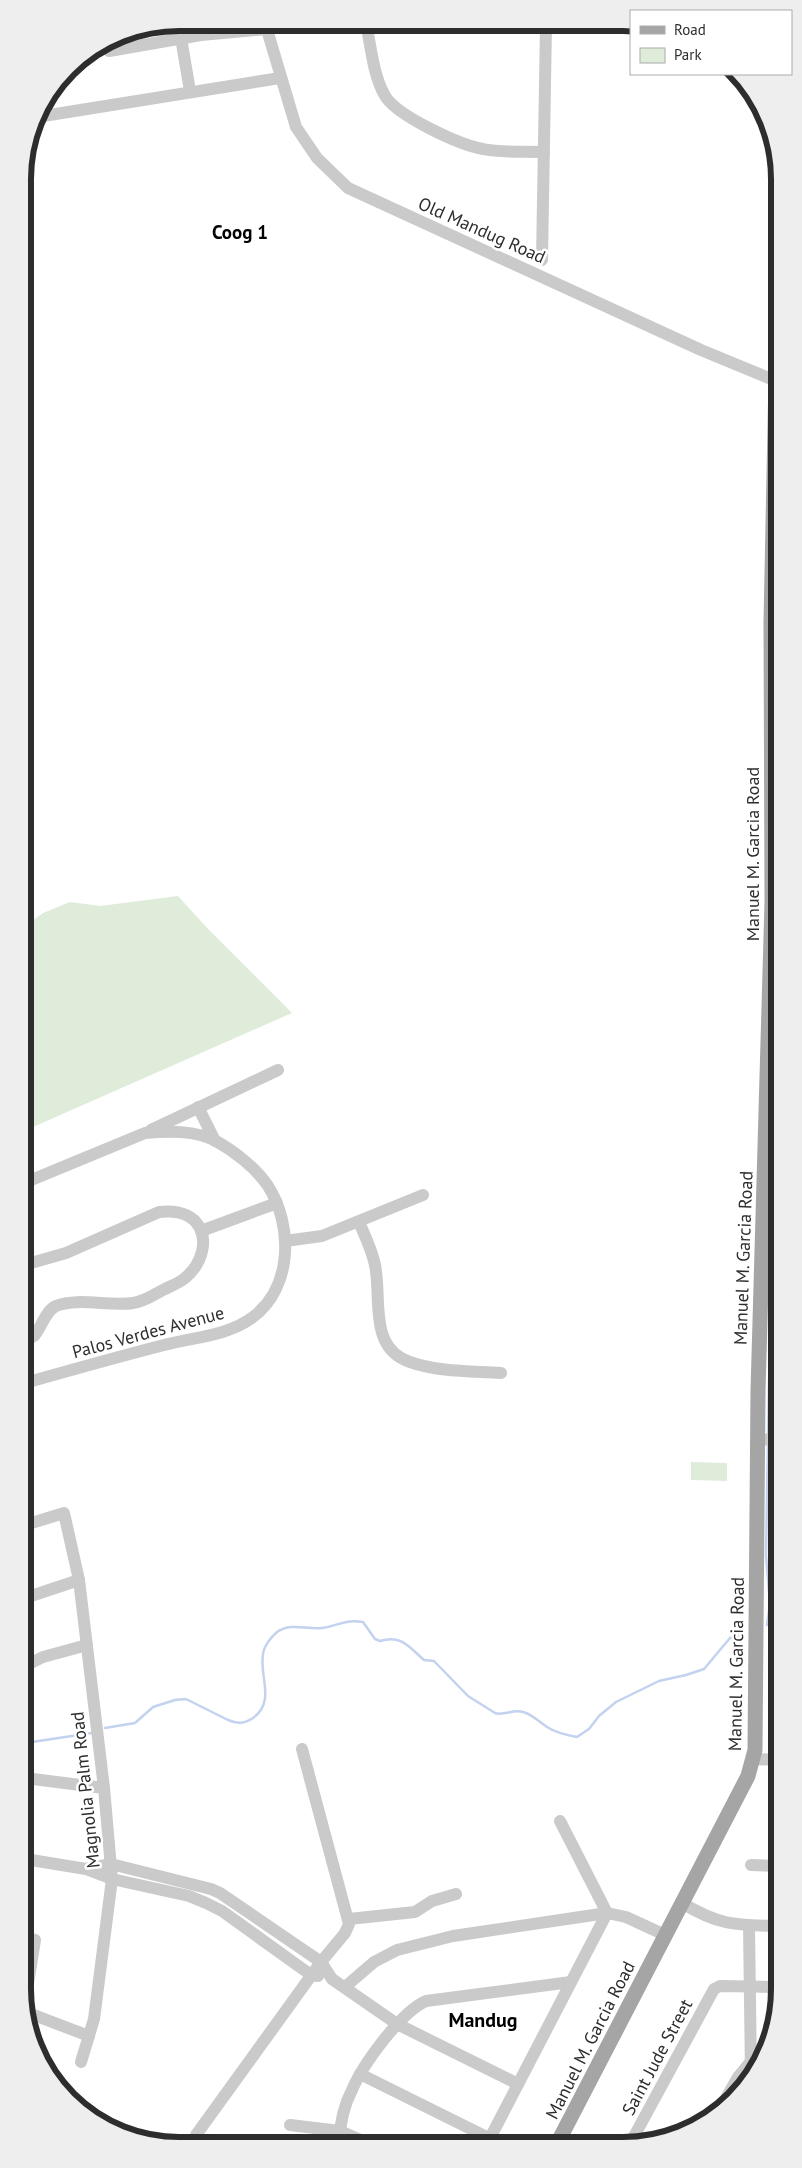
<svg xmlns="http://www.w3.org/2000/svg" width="802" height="2168" viewBox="0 0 802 2168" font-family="'PT Sans',sans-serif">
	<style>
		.green { fill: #deecd9 }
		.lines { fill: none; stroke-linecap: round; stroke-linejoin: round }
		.stream { stroke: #c3d2ee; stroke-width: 2.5 }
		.minor { stroke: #cacaca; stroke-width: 12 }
		.major { stroke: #a5a5a5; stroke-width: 15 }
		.labels { text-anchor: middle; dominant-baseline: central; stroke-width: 5; stroke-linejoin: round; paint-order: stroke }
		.street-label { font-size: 18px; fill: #2d2d2d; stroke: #fff }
		.neighbourhood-label { font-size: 19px; font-weight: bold; fill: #000; stroke: #fff }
		.quarter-label { font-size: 20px; font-weight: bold; fill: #000; stroke: #fff }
		.rim { fill: none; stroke: #2d2d2d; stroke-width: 6 }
	</style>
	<rect width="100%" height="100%" fill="#fff"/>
	<g class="green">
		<path d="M178,896L209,930L292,1013L24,1131V927L43,913L70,902L100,906Z"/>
		<path d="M691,1462L727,1463V1481L691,1480Z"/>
	</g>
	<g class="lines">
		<g class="stream">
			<path d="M207,23L225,27"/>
			<path d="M243,25L250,23"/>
			<path d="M777,1243L776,1224L778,1215"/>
			<path d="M768,1435L769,1381L777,1262"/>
			<path d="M767,1625L770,1604L766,1555L768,1443"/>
			<path d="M105,1728L135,1723L153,1707L175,1700L186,1699L228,1720C237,1724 244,1724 253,1718C276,1701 259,1677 263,1654C264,1646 271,1637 277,1632C291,1622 307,1630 322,1628C339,1626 343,1619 363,1622L375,1639L380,1641C401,1634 410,1648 424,1660L434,1661L468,1696L495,1713C504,1716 513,1709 523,1712C532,1714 539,1722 547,1727C556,1733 566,1735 577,1737L589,1729L599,1716L616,1702L659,1681L686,1675L704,1669L730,1638L743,1634"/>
			<path d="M25,1743L92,1733"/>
		</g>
		<g class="minor">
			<path d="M265,23L296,127L317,158L348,188L701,350L776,381"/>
			<path d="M366,24C371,46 373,74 384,94C394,115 460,145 483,149C502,153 524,151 544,152"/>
			<path d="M181,38L190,91"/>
			<path d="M109,51L201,35L266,29"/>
			<path d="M37,117L280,78"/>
			<path d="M542,260L546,25"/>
			<path d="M198,1107L215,1141"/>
			<path d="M151,1130L278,1070"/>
			<path d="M24,1183L145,1133C168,1131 195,1130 216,1141C234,1151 256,1168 268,1186C293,1225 293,1287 253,1317C228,1336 194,1337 164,1345C117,1357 71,1370 25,1383"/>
			<path d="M359,1222C365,1236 372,1250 375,1265C382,1298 368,1348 410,1362C438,1372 472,1371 501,1373"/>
			<path d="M201,1231L277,1203"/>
			<path d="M285,1241L322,1236L423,1195"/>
			<path d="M762,1258L778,1259"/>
			<path d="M24,1265L66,1253L159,1212C172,1211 184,1211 195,1221C211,1239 201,1265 185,1278C178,1284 168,1287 161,1291C152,1296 143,1302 133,1303C110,1307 78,1297 56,1306C45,1311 42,1327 34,1336L25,1340"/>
			<path d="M757,1440L778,1439"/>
			<path d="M25,1525L64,1513L79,1580L104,1788L112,1879L94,2019L81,2062"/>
			<path d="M25,1598L79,1580"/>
			<path d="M25,1666L43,1657L87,1645"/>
			<path d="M754,1759L779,1760"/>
			<path d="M25,1778L104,1788"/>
			<path d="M560,1821L607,1913"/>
			<path d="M25,1859L86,1869L112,1879L189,1896L206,1903L222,1911L311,1975L318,1976"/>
			<path d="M751,1865L779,1866"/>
			<path d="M86,1869L111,1864L211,1889L220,1893L321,1962L332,1979L397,2024L518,2084"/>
			<path d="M682,1903C720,1926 736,1925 779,1926"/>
			<path d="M349,1919L415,1912L432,1901L456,1894"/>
			<path d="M749,1925L751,2075"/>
			<path d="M25,1938L35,1940L26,1996"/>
			<path d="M345,1987L374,1962L397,1950L453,1936L607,1913L626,1917L665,1935"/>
			<path d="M26,2012L89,2036"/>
			<path d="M360,2074L497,2142"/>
			<path d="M720,2109L738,2077L752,2060"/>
			<path d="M290,2125L340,2131L365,2142"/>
			<path d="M196,2135L321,1962L345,1933L349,1924L302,1749"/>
			<path d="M339,2142C340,2125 344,2105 352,2090C363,2064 401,2012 426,2001L571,1982"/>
			<path d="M488,2142L607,1913"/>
			<path d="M631,2142L714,1989L720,1986L779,1987"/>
		</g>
		<path class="major" d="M558,2142L748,1776L755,1750L758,1391L772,902L771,622L777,328"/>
	</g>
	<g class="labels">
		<g class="street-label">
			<text transform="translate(482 230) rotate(24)">Old Mandug Road</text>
			<text transform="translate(752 854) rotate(-90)">Manuel M. Garcia Road</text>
			<text transform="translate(743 1258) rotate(-88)">Manuel M. Garcia Road</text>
			<text transform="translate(148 1332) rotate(-15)">Palos Verdes Avenue</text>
			<text transform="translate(736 1664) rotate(-89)">Manuel M. Garcia Road</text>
			<text transform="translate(85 1790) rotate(-96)">Magnolia Palm Road</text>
			<text transform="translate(590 2040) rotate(-63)">Manuel M. Garcia Road</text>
			<text transform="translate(657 2057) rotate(-62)">Saint Jude Street</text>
		</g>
		<g class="neighbourhood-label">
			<text x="240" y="232">Coog 1</text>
		</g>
		<g class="quarter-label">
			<text x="483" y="2020">Mandug</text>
		</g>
	</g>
	<path d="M0 0H802V2168H0ZM179 31H623A148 148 0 0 1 771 179V1989A148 148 0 0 1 623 2137H179A148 148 0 0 1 31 1989V179A148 148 0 0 1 179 31Z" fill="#eee" fill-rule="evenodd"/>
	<path class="rim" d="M179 31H623A148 148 0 0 1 771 179V1989A148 148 0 0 1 623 2137H179A148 148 0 0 1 31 1989V179A148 148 0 0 1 179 31Z"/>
	<rect x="630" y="10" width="162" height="65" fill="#ffffff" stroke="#ababab"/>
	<rect x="640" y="26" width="25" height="8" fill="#a5a5a5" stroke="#ababab"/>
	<text x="674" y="35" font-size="15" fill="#2d2d2d">Road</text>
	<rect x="640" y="48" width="25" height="15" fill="#deecd9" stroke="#ababab"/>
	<text x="674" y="60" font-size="15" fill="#2d2d2d">Park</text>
</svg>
